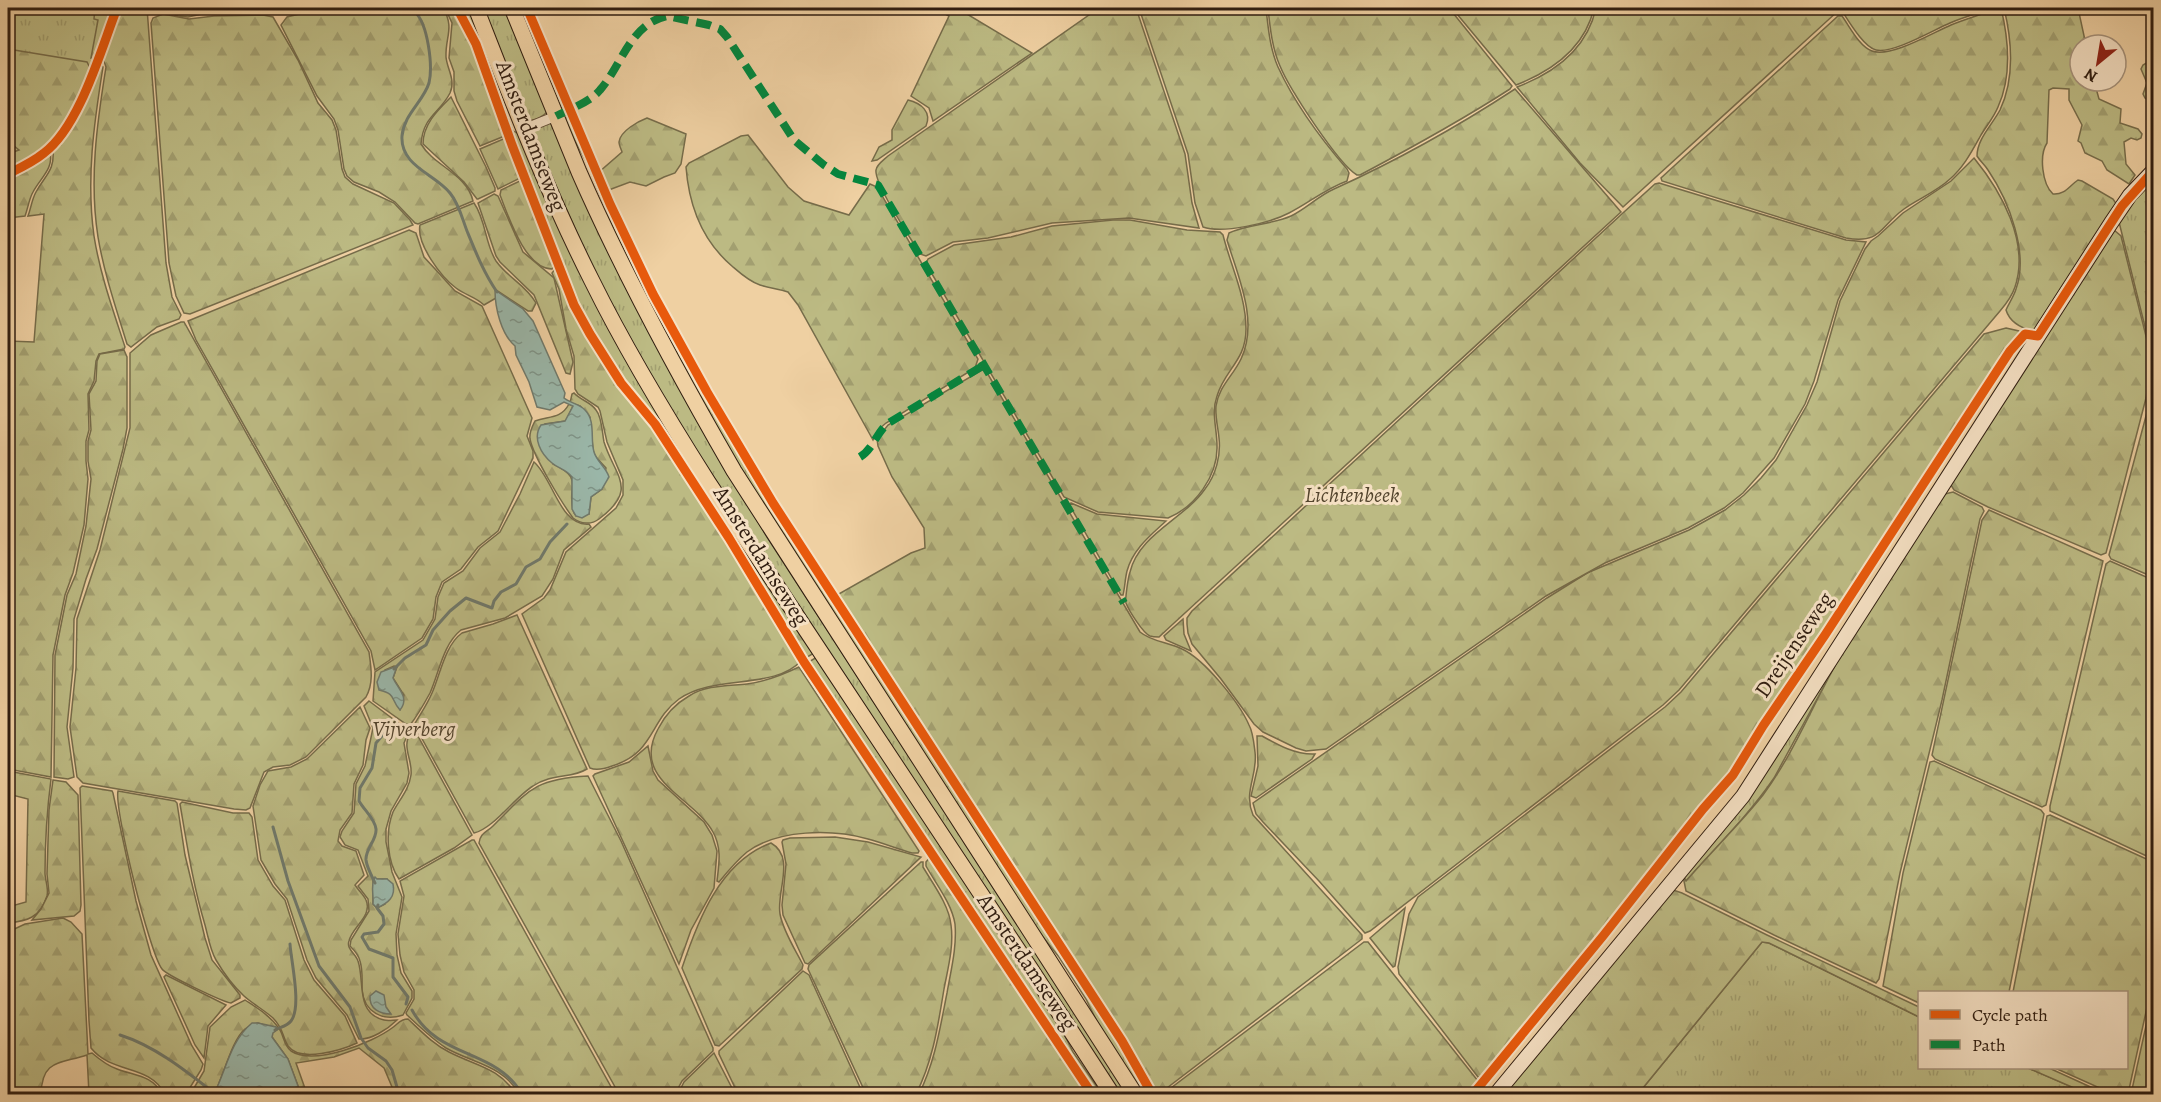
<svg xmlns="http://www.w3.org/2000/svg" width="2161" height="1102" viewBox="0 0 2161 1102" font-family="Alegreya,serif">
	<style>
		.grass { fill: url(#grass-tufts); stroke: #766c4a; stroke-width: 1.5 }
		.forest { fill: url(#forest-firs); stroke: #766c4a; stroke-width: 1.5; fill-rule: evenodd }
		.water { fill: url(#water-ripples); stroke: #70796b; stroke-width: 1.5 }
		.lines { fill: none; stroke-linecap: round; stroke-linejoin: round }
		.stream { stroke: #70796b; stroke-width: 3 }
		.street-casing { stroke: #604a34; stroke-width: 11 }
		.secondary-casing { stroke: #301d10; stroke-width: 16 }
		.primary-casing { stroke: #301d10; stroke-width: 17 }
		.street { stroke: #f5e0c3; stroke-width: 9 }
		.secondary { stroke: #f5e0c3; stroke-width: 14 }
		.primary { stroke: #efd0a2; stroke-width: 15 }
		.quiet { stroke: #00873e; stroke-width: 8; stroke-dasharray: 15 8; stroke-linecap: butt }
		.cycleway-casing { stroke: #f5e0c3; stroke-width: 13 }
		.cycleway { stroke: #e8590c; stroke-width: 9 }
		.labels { text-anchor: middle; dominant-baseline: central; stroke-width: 6; stroke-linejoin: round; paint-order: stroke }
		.street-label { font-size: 22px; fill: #301d10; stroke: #f5e0c3 }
		.park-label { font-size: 22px; font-style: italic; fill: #53442d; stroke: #f5e0c3 }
	</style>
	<defs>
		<pattern id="grass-tufts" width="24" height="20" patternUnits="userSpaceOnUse" patternTransform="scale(1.5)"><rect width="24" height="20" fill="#bcba83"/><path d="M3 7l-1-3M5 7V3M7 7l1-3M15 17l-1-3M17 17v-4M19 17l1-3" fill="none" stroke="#a29f70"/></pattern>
		<pattern id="forest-firs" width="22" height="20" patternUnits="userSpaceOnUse" patternTransform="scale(1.5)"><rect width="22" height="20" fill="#bcba83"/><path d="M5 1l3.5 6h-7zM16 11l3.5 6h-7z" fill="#a29f70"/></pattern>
		<pattern id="water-ripples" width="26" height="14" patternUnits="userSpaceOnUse" patternTransform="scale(1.5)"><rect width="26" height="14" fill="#9ab6a8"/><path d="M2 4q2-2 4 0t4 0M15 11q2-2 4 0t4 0" fill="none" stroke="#7e9387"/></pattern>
	</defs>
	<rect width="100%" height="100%" fill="#efd0a2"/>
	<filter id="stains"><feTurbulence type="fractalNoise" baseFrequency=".00333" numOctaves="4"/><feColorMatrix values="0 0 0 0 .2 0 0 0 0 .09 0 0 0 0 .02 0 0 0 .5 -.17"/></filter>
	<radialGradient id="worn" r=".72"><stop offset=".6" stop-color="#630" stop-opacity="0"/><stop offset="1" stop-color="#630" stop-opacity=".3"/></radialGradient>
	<g class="grass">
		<path d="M8,8H114L85,86L8,171Z"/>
		<path d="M459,8H470L497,76L494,83L513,131L520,134L543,190L746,550L740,553L656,423L622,383L580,313L519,161L477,44Z"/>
		<path d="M482,8H506L548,111C543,117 535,121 527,120Z"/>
		<path d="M518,8H525L566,107L560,108Z"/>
		<path d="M569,114C590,163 611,213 635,260C676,344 723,424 771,503L1121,1043L1150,1094H1142L1104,1036L1086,999L1059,957L1031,922L809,582L698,398L621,248L588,165L564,121Z"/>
		<path d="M548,123L553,124L730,475L767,537L1128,1094H1120L672,414L597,278L532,132L535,128Z"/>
		<path d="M2153,177V359L2119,222L2121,216Z"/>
		<path d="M1838,654L1835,666L1774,778C1748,816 1716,847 1686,881L1683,876Z"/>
		<path d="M817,657L1054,1014L1073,1052L1102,1094H1094L807,663Z"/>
		<path d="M1762,942L1769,943L1919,1017L1920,1068H2028L2088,1094H1638Z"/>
	</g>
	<g class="forest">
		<path d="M95,8H114L95,57L91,58L98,20L94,19Z"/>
		<path d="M120,8H147L166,263L172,297L181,315L179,319L157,327L131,347L127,344C116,308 104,273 98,237C89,180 97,123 106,67L104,61L100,59Z"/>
		<path d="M151,8H269L272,13L202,14L188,17L178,16Z"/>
		<path d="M273,8H317L276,13Z"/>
		<path d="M324,8H443C455,28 445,37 446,57C447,69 456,80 450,93C440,113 423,116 421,144C434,166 467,174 473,201L418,224L415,223L395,202L379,192L354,182L347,176L344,169L338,130L334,119L317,96L281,25L287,17Z"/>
		<path d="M445,8H456L474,45L507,135L480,146L457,101L454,91V72L449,58L452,23Z"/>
		<path d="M934,8H957L1032,53L933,121L929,108L911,96L949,16Z"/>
		<path d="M1099,8H1136L1185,154L1192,203L1199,228L1129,218L1052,223L988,238L953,242L926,256L920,254C912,240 874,184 876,170C877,164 884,160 888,156Z"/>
		<path d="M1139,8H1266C1268,27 1270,49 1278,67C1295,104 1321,139 1347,169L1349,173L1347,181C1325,189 1309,203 1289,213C1270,223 1223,234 1203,227L1195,203L1188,154Z"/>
		<path d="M1268,8H1449L1512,86L1510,89C1462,120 1411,148 1360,175H1357C1338,164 1289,88 1280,66C1272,48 1270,27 1268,8Z"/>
		<path d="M1452,8H1594C1585,48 1552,71 1516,85Z"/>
		<path d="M1596,8H1836L1838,11L1623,207L1580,163L1517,87C1554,73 1587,49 1596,8Z"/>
		<path d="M1840,8H1994C1979,13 1964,17 1950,23C1933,30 1893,54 1876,50C1863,47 1847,18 1840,8Z"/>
		<path d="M1999,8H2001C2009,41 2012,76 1998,107C1994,117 1987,125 1981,135C1972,151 1964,167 1950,179C1936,192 1918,199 1904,209C1879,227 1882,244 1846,238L1662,181L1661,178L1838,16H1842C1850,27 1859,46 1872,51C1891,58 1932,33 1951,25C1966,19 1983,14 1999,8Z"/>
		<path d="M2004,8H2078L2086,45H2080V81H2094L2099,99L2121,109L2120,123L2138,129L2142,134L2141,138L2137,140L2131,138L2124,142L2126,164L2135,175L2129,184L2107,170L2102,161L2085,153L2081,143L2078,141L2082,125L2069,100V89L2053,88L2049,90L2047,143C2039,155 2042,184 2053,194C2065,195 2069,186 2078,180L2082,181L2113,199L2117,205L2039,327L2033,331C2021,328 2010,323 2006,310C2009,303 2014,296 2016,289C2029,253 2009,201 1988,170C1985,165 1980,161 1977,156C1977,139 1992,125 2000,110C2015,78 2012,41 2004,8Z"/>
		<path d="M163,14L189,19L214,16L263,15L273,17L298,60L318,103L332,120L336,130L342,169L345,177L353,184L394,203L410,220L413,225L190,314L184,313L176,296L169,263L151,23L153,18Z"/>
		<path d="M8,49L87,62L91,70C82,94 64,134 44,151C34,159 19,165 8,172V154L19,150L8,141Z"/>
		<path d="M2153,59V104L2145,98L2143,94L2147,83L2141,69L2143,65Z"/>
		<path d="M101,65L103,67C94,123 86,179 94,236C100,274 113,310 125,347L124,349L99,354L96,361L94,381L88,394L89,430L86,441V461L88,479L84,525L73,573L65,595L53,655L51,777L8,769V341L34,342L44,214L28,216C31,208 32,199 36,192C46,174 55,171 53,148Z"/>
		<path d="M1515,89L1621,212L1173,624L1159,637C1156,637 1153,637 1150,636C1143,633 1129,611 1126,603C1125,599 1128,578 1130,572C1139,534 1184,519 1205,489C1216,475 1221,455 1219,438C1218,427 1215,417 1216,406C1219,386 1233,376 1241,359C1259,321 1238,277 1227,240L1229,233C1247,224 1271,225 1291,216C1306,209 1318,196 1334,189C1396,161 1457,127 1515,89Z"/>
		<path d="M451,97L486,167L495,188V191L478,199H477L464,182L423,144C423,124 438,110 451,97Z"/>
		<path d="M908,100C921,103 932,112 926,126L877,160L872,161L879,147L892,140V130Z"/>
		<path d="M647,118L686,134L681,164L675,173L664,177L646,186L630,182L606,191L598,173L622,152C621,149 619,145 619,142C620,131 639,121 647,118Z"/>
		<path d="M748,135L788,187L804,201L849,215L870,184L877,187L978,359L975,368L886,423L878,430L873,440L798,305L788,292C779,289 769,288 760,285C750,282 741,274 733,267C702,241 689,207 686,167L689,163L741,136Z"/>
		<path d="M508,137L522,177L498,189L480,149Z"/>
		<path d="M50,151C54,169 41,177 33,192C29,199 28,208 25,216L8,218V176Z"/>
		<path d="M1974,158C2001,191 2030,242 2015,287C2012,296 2006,304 2000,311L1679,690L1663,705L1370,931L1365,933L1319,881L1263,822L1256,814L1253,803L1547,598L1587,573L1689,530L1725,510L1744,495L1761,478L1776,460L1807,405L1817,382L1840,301L1865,249L1871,241L1878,236L1903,213L1951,181Z"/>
		<path d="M522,180L556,263L552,269C525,269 508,215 500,195L501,190Z"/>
		<path d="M1659,183L1846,240L1866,242L1838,300L1814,381L1805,404L1774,458L1743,493L1724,508L1688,528L1605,563L1546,596L1326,749L1306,751L1296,748L1263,732L1254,724L1221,679L1192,644L1188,633L1187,624V618L1192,611L1624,212L1655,184Z"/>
		<path d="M494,194L498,196L523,252L554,278L573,362L570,374L566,373L534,295L500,262L496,256L478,203Z"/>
		<path d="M474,203C486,220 485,244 496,261C508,278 526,285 536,303L532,311H528L496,290V298L484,305C476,297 465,295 456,288C442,278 416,244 420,225Z"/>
		<path d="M1113,220H1130L1187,230L1220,232L1223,235C1231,267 1246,296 1246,329C1246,361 1225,369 1217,396C1211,413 1217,428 1217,446C1218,476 1195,507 1168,518L1098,512L1064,497L926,264L928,259L954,245L1011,237L1052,226Z"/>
		<path d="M409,230L416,233L424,257L436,270L455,291L482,306L532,418L527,436L533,451V458L498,531L478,547L461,569L442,582L436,597L433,619L422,638L375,670L371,651L196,340L188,321Z"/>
		<path d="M2114,230L2121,236L2152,360L2146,398L2106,553L2101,555L1988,507L1954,490L1949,482Z"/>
		<path d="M556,268H558L573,306L600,354L620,384L653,425L738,555L801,661C774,690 715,674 679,699C649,721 655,753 612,766C604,769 597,771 590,768L522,614L544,598L550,590L566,552L616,508L623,495V480L607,442L600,411L598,407L578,394L575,389L574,356L566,329L559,289L552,273Z"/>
		<path d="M181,322H184L369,652C371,667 374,683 366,697L306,757L290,765L273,767L264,772L250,808L246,810L234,809L83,783L77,777L70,727L76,668L77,619L100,550L130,428V353L151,335Z"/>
		<path d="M2006,328L2019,331L2021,334L2003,358L1824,634L1794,674L1731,774L1708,800L1602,935L1483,1077H1478L1399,974L1398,967L1409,914L1418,897L1665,707L1681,692L1984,334Z"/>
		<path d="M124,350L127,357V428L123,449L97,549L86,579L74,619L73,668L67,727L74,777L68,779L54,777L55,655L67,595L76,574L86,526L91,479L88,461V441L91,430L89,394L96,381L97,361L100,354Z"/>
		<path d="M982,370L986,371L1140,632C1152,642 1168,642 1182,649C1204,659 1239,702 1249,725C1253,732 1254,744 1255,752C1258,776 1243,791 1253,815L1362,935V939L1159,1094H1154L1124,1040L837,595L911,553L925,548L924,528L892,477L878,446L877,439L888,425Z"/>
		<path d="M574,393C580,400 591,402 596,410C602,417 602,432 604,442C615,477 639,489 599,519C591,525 581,524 573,518C562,503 533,456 530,439C529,432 532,427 535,421C549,416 561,419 569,404L573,406L566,421L545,424L553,464C586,479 565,487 574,513L576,516L589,514L591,497L602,489L606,468L595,456L593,450L590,417L580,406L570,403L572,394Z"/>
		<path d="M2150,401L2154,402L2153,577L2111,559L2109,555Z"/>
		<path d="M534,462C553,478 560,527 589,524L591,527L564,550L553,579L542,596L505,618L461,630C443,644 439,673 430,693C424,704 418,715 410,725L406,724L373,701L375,672L423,640L435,619L438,597L444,583L463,571L480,548L500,532L520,494ZM394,666L397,667L393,678L404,695L400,709L394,696L387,691L385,670Z"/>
		<path d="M1953,492L1982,507L1984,511L1980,519L1942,700L1900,873L1879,979L1876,983L1774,935L1686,891L1683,876L1686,881C1711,852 1739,825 1763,795C1792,756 1811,709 1835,666L1838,654L1941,495Z"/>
		<path d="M1071,503L1097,514L1166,521C1151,535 1133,549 1127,571C1125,579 1125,587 1123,595H1121L1070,506Z"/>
		<path d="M1989,510L2103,561L2046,805L2042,807L1935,759L1932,755L1982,520Z"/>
		<path d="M746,550L814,653L804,659L740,553Z"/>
		<path d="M2110,561L2153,580V859L2050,811V806L2106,564Z"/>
		<path d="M517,615L587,769C571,779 552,773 533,786C515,797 493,829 474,833L421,737L413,727C419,716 427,705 432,693C440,675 445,645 462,633L493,624Z"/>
		<path d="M1183,619L1184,634L1191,651L1166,640L1164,636Z"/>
		<path d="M804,664L928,852L926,854L801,666Z"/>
		<path d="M799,667L919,851L918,853H912C898,849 883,843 868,839C832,829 778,829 747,852C736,861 728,871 719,882L717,881C719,864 722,848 713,832C694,797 630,780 658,729C665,715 675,704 689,696C706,685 727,686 747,684C765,682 782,675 799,667Z"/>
		<path d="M369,701L409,731L404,743L409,773L407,783L391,811L386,829V842L392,872L402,897L396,934L397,955L401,973L412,991V998L403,1015C383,1022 364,1012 362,990C362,980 363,971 360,961C359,956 354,950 350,946L351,940L369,911L368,899L358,886L368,876L358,850L345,845L340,837L342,831L354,813L356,784L365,766L373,728L364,706ZM373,879H387L385,904L377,908L373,904Z"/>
		<path d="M360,707L370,728L366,740L363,765L354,784L352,813L340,830L338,841L342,846L356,851L364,875L355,885C358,890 364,895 366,900C373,916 352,927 349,941C346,949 356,954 358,961C365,981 355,1013 384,1020C388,1021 393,1020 397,1020C388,1029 371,1040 359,1039L347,1015L316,978L307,960L287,899L275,884L261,860L253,806L260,785L268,771L291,767L307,759Z"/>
		<path d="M412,731L419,738L472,835L454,848L399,879C387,862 385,832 393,812C399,800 409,790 411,775C413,759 400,746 412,731Z"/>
		<path d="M1257,736H1262C1278,745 1296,755 1315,754L1312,759L1256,798L1251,796L1258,766Z"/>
		<path d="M648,746L653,771L658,780L704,822L712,835L717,851L714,888L691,930L679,964L593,776L595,774L629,762Z"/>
		<path d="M1934,761L2041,810L2044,814L2009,992H1920L1919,1003L1883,986L1903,873L1930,762Z"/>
		<path d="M8,771L51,779C47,810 45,842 45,873C45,880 49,889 47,896C40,918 27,921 8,923V907L26,902L28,799L8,794Z"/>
		<path d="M588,776L621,841L713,1048V1051L682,1081L675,1094H619L479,843C480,833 487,832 493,826C529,790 534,779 588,776Z"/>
		<path d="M53,780L66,782L78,795L81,905L80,911L74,916L32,920L41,909L49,893L47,874L49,810Z"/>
		<path d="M82,786L112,791L113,793L136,901L151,955L192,1046L203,1064L201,1070L186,1094H165C148,1063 113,1075 91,1048L89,1021L80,788Z"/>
		<path d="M118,791L175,801L177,803L185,855L205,938L212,960L240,995V998L231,1003C223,1002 166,975 162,969C150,954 114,810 118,791Z"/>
		<path d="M182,802L233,813H249L252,817L258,860L273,886L285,900L304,960L314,980L345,1016L357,1043C342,1050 300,1063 288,1046C282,1036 284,1029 273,1018C264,1010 253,1004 244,996C234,987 223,972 216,960C210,950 208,936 205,925C193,885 187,845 180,804Z"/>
		<path d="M2050,815L2153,862V980L2128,1094H2113L2055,1068H2126V992H2013L2047,816Z"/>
		<path d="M835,837L868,842L921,857L808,964L805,963L783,915L782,905L786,864L782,842L783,840L790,838Z"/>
		<path d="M472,840H474L615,1094H519C503,1065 472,1063 446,1048C432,1039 420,1027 407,1015L406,1013L414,999V990L404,972L400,955L398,934L404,896L400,881Z"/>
		<path d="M771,843C796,857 776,892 780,914C783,931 795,949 803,965L802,969L719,1046L715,1045L682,968C698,920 720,862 771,843Z"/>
		<path d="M931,856L1075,1072L1091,1094H919C935,1062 940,1028 947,993C951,970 957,947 955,924C952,904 936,884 926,866V862Z"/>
		<path d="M921,862H923V867C933,884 949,905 951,925C954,946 948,968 944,989C938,1025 933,1061 916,1094H866L808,969L809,965Z"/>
		<path d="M1673,890L1682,893L1767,935L1919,1007V1017L1769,943L1762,942L1638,1094H1502Z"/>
		<path d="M1405,908L1395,966L1393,967L1370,938Z"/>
		<path d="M63,918L71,922L82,934L88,1054L92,1053C99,1059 108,1066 117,1069C135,1076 152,1075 162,1094H89L87,1055C60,1064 42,1059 41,1094H8V932L25,924Z"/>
		<path d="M1364,942H1368L1478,1081V1083L1470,1094H1163Z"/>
		<path d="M803,971L809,975L863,1094H738L719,1054V1051Z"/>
		<path d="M166,975L226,1005L208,1026L204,1058L195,1045L164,977Z"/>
		<path d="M2153,994V1094H2131Z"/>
		<path d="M245,1000C257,1008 269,1015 278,1027C284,1034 283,1045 291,1051C314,1066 372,1043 392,1028C398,1024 400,1019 408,1019C421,1031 433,1044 449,1052C476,1066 498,1067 516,1094H395L384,1068L359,1048L334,1057L296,1063L307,1094H301L288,1059L272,1037L271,1027L258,1023C254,1024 249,1026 245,1029C232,1039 223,1078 214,1094H200L194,1088L204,1071L210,1027L231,1007Z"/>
		<path d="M714,1053L735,1094H678L684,1082Z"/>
		<path d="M2028,1068H2049L2106,1094H2088Z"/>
	</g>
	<g class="water">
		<path d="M495,290L523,309L533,321L565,393L564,398C570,403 580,404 585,410C596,421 590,439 594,452C597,462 606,467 609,477L602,489L591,497L589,514L582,518L576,516L572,509V477C566,469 559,469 552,463C541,454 532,438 541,425L565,421L573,406L564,402L550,410L537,407L529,382L516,355L515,346C501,334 495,308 495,290Z"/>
		<path d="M397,666L393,678C398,689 410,698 400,710C390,699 397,694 379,690L377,682L381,672Z"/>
		<path d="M375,877L377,879H387L393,884C396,897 388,903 377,908L373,904C374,894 370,886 375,877Z"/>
		<path d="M376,991L384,995L386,1007L391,1014C380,1014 369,1009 370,996Z"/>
		<path d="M252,1023H258L276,1027L277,1030L273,1033L272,1037L288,1059L301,1094H214C226,1071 230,1041 252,1023Z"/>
	</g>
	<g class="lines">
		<g class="stream">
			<path d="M415,12C428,24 433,66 429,83C423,102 404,114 402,136C400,166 435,174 450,193C459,204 462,218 467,231C476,253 484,273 497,292"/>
			<path d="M394,669L405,658L426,645L433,630L450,611L466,598L492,608L494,601L501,592L516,584L526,567L540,559L550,542L567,524"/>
			<path d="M273,827L288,881L319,966L350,1007L361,1038L368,1048L386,1061L392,1070L399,1094"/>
			<path d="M375,883C372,876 367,868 366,860C365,849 377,840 376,829C375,819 364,810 359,801L360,788L372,768L376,743L392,724"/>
			<path d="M378,905L377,908L383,916L384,924L378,932L364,934L362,937L369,949L393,958V977L408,997L406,1004"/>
			<path d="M412,1010C439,1060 495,1048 522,1094"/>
			<path d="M275,1030C281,1027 287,1026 291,1021C302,1007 291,961 290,944"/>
			<path d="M120,1035C155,1046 186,1071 214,1093H217"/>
		</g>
		<g class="street-casing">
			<g id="street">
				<path d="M524,129L556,116"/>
				<path d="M8,174C20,168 33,162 44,153C80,126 101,49 117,8"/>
			</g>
		</g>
		<g class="secondary-casing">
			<path id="secondary" d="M1496,1094L1743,796L2111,223L2130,195L2154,170"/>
		</g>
		<g class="primary-casing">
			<g id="primary">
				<path d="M476,8C512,100 547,192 592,281C626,350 666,416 708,482L1030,968L1112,1094"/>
				<path d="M512,8C534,62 556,117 579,172C624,275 678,374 734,471L1135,1094"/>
			</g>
		</g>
		<use href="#street" class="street"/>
		<use href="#secondary" class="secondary"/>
		<use href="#primary" class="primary"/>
		<g class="quiet">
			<path d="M556,116C570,109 590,102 600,90C622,65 630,24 667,16L709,25L720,29L727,37L794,140L824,165L838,174L878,185L1124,603"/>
			<path d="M860,457C873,449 876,434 887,424L984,365"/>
		</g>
		<g class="cycleway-casing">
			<g id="cycleway">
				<path d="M457,8L476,44L512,145L574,305L590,334L621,383L655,424L729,538L804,662L1092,1094"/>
				<path d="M527,8L610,204L653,294L707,392L773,503L1122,1041L1152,1094"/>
				<path d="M8,174C20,168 33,162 44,153C80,126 101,49 117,8"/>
				<path d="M1473,1094L1603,936L1703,809L1733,775L1763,726L1825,635L2010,351L2025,334L2038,336L2122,206L2154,170"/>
			</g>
		</g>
		<use href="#cycleway" class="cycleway"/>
	</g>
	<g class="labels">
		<g class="street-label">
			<text transform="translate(531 136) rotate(69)">Amsterdamseweg</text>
			<text transform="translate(761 556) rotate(58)">Amsterdamseweg</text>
			<text transform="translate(1794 645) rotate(-56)">Dreijenseweg</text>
			<text transform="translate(1027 962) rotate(56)">Amsterdamseweg</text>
		</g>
		<g class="park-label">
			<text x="1352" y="495">Lichtenbeek</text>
			<text x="414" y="729">Vijverberg</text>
		</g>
	</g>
	<rect width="2161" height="1102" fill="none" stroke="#efd0a2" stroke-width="30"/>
	<rect x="9" y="9" width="2143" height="1084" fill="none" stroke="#301d10" stroke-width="3"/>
	<rect x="15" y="15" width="2131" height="1072" fill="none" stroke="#301d10" stroke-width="1.5"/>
	<rect x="1918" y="991" width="210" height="78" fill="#f5e0c3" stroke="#a6927b" stroke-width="1.5"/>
	<rect x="1930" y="1010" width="30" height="9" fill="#e8590c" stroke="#a6927b" stroke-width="1.5"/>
	<text x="1972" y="1021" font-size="18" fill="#301d10">Cycle path</text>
	<rect x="1930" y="1040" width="30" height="9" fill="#00873e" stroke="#a6927b" stroke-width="1.5"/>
	<text x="1972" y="1051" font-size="18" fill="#301d10">Path</text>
	<g transform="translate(2098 63) rotate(210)"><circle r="28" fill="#f5e0c3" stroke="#a6927b" stroke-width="1.5"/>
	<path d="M0-4.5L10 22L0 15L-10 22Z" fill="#8f2418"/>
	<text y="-9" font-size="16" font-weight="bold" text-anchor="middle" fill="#301d10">N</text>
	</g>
	<rect width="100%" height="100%" filter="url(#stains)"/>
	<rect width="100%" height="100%" fill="url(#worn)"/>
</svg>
